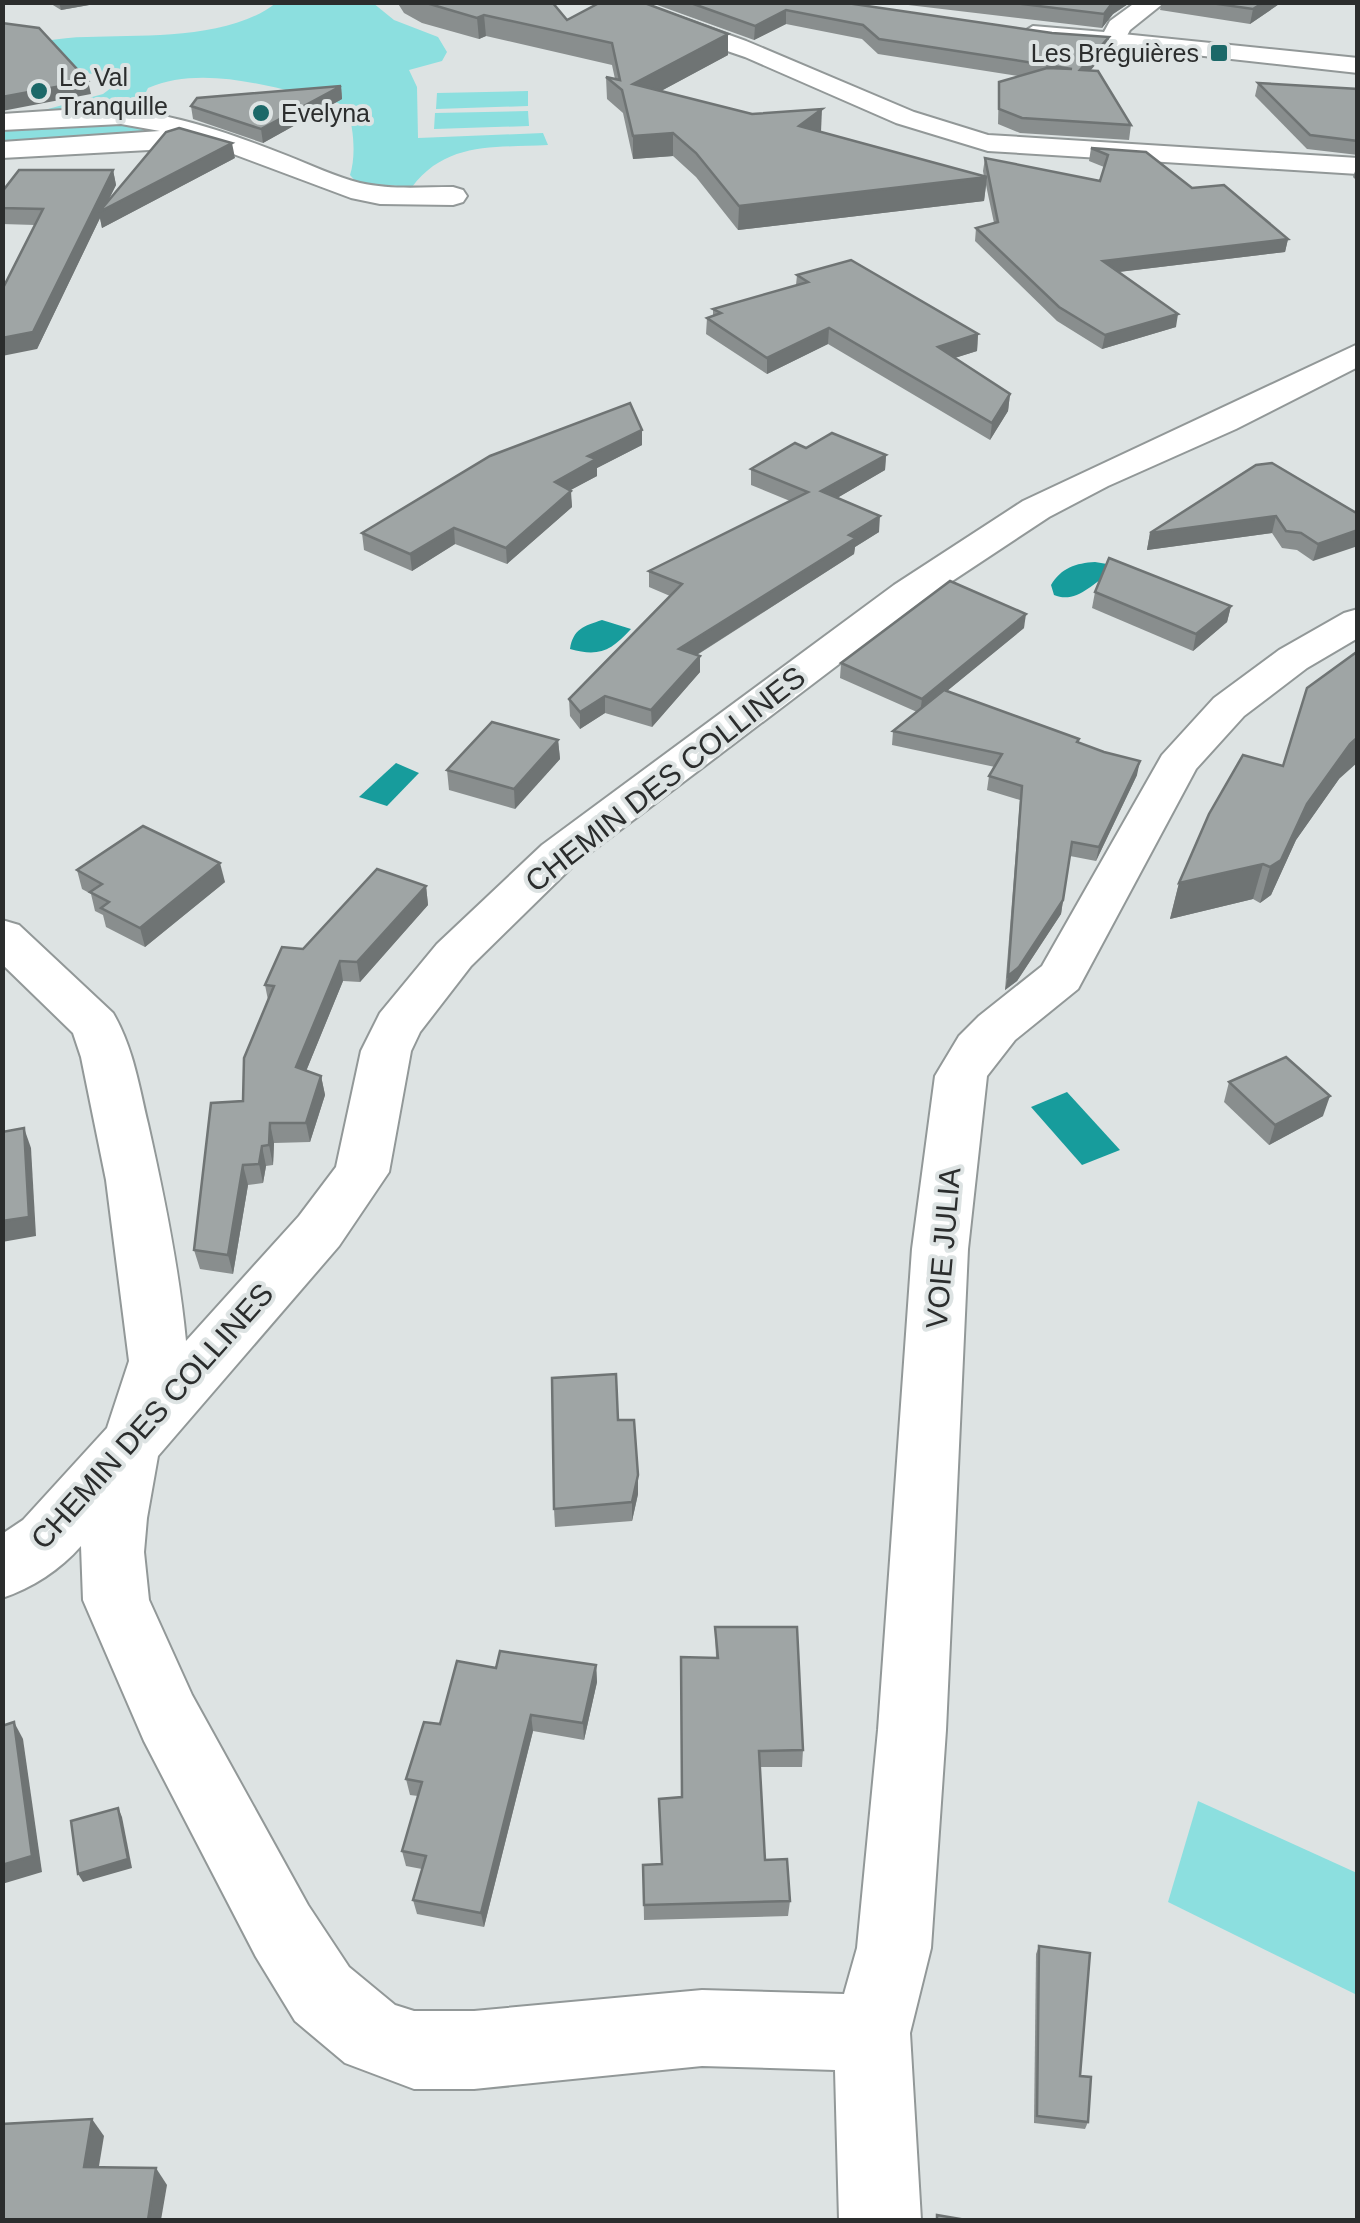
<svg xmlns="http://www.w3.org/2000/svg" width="1360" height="2223" viewBox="0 0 1360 2223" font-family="Helvetica,sans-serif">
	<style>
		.green { fill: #8cdfdf }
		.water { fill: #179c9c }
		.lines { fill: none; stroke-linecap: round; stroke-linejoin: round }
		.minor-casing { stroke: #929898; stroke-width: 4 }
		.tertiary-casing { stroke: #929898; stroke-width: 4 }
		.minor { fill: #fff; fill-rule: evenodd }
		.tertiary { fill: #fff; fill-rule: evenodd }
		.wall { fill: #898e8e }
		.shaded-wall { fill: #6f7474 }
		.building { fill: #9fa5a5; stroke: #6f7474; stroke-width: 2.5 }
		.poi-dot { fill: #1b6868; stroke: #dde3e3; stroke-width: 4 }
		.labels { text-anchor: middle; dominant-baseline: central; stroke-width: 8; stroke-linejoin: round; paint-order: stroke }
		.far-poi-label { font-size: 25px; fill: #2b2d2d; stroke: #dde3e3; text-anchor: start }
		.street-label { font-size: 30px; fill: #2b2d2d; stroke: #dde3e3 }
	</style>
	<rect width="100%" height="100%" fill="#dde3e3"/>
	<g class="green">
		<path d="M276,3H373L394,20L438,37L447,52L442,61L409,70L417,87L418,138L543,133L548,145C495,148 447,141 412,187L357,183L350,175C356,157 354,128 347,108L338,103C281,90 206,63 148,88L146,92L157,104L150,112L41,114L37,112L103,94L115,85L116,78L75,71L2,48C30,44 59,37 87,37C143,35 229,40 276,3Z"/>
		<path d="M528,91V106L436,109L437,93Z"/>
		<path d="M528,111L529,126L434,129L435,113Z"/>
		<path d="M127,122L154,129L149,134L3,145V127Z"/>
		<path d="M1198,1801L1357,1873V1995L1168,1902Z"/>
	</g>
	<g class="water">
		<path d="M1095,562L1107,564L1109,573C1092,585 1075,604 1054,595L1051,585C1061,568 1076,563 1095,562Z"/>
		<path d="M602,620L631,629C611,651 599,657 570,649C573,629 584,626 602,620Z"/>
		<path d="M396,763L419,773L387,806L359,797Z"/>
		<path d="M1067,1092L1120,1150L1082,1165L1031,1107Z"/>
	</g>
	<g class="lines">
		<g class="minor-casing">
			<g id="minor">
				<path d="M611,2H637L746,41L914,112L988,135L1358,158V174L988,151L896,123L745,57L625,16Z"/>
				<path d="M1113,33L1358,58V73L1104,45L1101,40L1104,35Z"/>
				<path d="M94,108C159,108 227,132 288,156C311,165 336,177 360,183C390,190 423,187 453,187L463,190L467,196L463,202L453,205L380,204L351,198L228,152L182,140L149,150L2,158V142L160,131L121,124L2,130V114Z"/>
				<path d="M1358,344V367L1236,429L1108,486L1049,517L922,601L574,865L471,966L420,1032L411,1051L389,1172L339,1246L158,1456L147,1518L144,1552L149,1600L192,1695L308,1905L349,1967L395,2005L414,2011H474L702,1990L844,1994L857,1948L878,1730L912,1249L935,1076L959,1036L979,1016L1042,966L1162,755L1214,698L1279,650L1344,613L1358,609V638L1307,668L1244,716L1196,769L1078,989L1015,1040L987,1076L968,1249L946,1730L931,1948L910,2033L921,2220H839L835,2070L702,2066L474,2089H414L345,2063L295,2021L256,1957L144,1741L83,1600L81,1546C60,1570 32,1588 2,1598V1534L23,1520L107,1428L129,1361L106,1180L81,1057L73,1033L2,964V920L19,925L113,1013C133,1047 139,1086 148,1124C164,1195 179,1268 186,1341L299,1216L336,1167L361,1051L380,1013L437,944L542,845L894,585L1023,501Z"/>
			</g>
		</g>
		<g class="tertiary-casing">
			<path id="tertiary" d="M1136,2H1165L1130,30L1122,45L1033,42L1020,34L1033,26L1104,32L1110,21Z"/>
		</g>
		<use href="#minor" class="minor"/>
		<use href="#tertiary" class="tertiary"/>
	</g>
	<g class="wall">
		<path d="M48,2H106L61,10Z"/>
		<path d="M397,2H552L567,20L728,34V55L661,91L821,132L984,177L983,171L985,158L1100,181L1104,167L1089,161L1091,148L1192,188L1288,239L1285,252L1119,272L1176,327L1102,349L1057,321L975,241L976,228L994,223L986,185L984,201L738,230L696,177L673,156L633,159L623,113L607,99L606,77L615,79L612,65L486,36L479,39L422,23L404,13Z"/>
		<path d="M649,2H840L1052,33L1109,37L1107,51L1090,71L1131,125L1129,140L1020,133L998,124L999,82L1018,76L878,54L862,39L786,24L754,40Z"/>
		<path d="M883,2H1139L1128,4L1113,14L1102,28Z"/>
		<path d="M1162,2H1282L1250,24L1160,10Z"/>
		<path d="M1258,83L1358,89V155L1307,149L1255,96Z"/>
		<path d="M341,86L342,99L263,143L193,119L191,106Z"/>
		<path d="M235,158L102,228L100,218L37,349L35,225L2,224V192L113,170L116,185L108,201Z"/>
		<path d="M1358,163V182L1353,177Z"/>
		<path d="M797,275L978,334L977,351L954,358L1010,394L1008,411L990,440L828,344L767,374L706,334L707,318L713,316V309L796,285Z"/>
		<path d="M642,430V445L597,468V476L570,490L572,507L507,564L455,544L412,571L364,550L362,533Z"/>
		<path d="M806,448L886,455L885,470L837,498L879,532L855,547L854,554L697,655L700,672L652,727L605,713L580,729L570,716L569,699L670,596L649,587V571L790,501L751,485V469Z"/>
		<path d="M1256,465L1358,514L1313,561L1297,550L1282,548L1272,533L1147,550L1150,533Z"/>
		<path d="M1095,592L1231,606L1227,622L1193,651L1092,608Z"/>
		<path d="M1024,628L947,691L1078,742L1137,775L1096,861L1070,856L1061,914L1017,981L1005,990L1020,800L987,790L989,776L995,767L892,745L893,731L917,712L840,678L841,663Z"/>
		<path d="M558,740L560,759L515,809L449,790L447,770Z"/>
		<path d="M1283,766L1339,779L1296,840L1271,895L1260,903L1253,899L1170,919L1179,883Z"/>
		<path d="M77,870L225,882L145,947L106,927L103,915L95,911L91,894L82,889Z"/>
		<path d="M426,886L428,905L360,982L343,981L306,1071L321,1076L325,1095L310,1142L274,1143L273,1165L266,1166L263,1183L248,1185L233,1274L200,1269L194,1250L243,1101L268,1000L265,985L303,949Z"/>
		<path d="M1229,1082L1323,1116L1269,1145L1224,1102Z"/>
		<path d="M618,1420L638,1475V1494L632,1521L555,1527L554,1509Z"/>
		<path d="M715,1627L803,1750L802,1767H760L765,1860L790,1901L788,1916L644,1920L643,1865L661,1864L682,1797L716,1658Z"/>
		<path d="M596,1665L597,1682L584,1740L533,1731L484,1927L417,1914L413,1900L422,1869L406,1866L402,1851L418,1796L410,1795L406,1779L440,1724L496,1668Z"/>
		<path d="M1039,1946L1080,2076L1088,2122L1085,2129L1034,2123L1036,1954Z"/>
	</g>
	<g class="shaded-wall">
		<path d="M59,2H106L61,10Z"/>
		<path d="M1113,2H1139L1128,4L1113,14L1102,28L1104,14Z"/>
		<path d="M1264,2H1282L1250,24L1253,9Z"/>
		<path d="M786,10V24L754,40L755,26Z"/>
		<path d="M484,15L486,36L479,39L477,18Z"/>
		<path d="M728,34V55L633,106V84Z"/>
		<path d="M1109,37L1107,51L1078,85L1080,70Z"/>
		<path d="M88,81L91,94L2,111V97Z"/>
		<path d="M341,86L342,99L263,143L261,129Z"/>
		<path d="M822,109L821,132L798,149L799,126Z"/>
		<path d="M673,133V156L633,159V136Z"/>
		<path d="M232,143L235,158L102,228L100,218L37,349L2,356V338L113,170L116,185L104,209Z"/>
		<path d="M987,177L984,201L738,230L739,206Z"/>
		<path d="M1288,239L1285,252L1101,274L1103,261Z"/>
		<path d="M1178,314L1176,327L1102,349L1105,335Z"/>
		<path d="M829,328L828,344L767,374V358Z"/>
		<path d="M978,334L977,351L936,364L938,347Z"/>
		<path d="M1010,394L1008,411L990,440L992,423Z"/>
		<path d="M642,430V445L597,468V476L556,498L555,482L588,456Z"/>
		<path d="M886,455L885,470L820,508L821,491Z"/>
		<path d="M571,491L572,507L507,564L506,548Z"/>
		<path d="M880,516L879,532L855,547L854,554L679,666V649Z"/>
		<path d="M1276,516L1272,533L1147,550L1150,533Z"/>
		<path d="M454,528L455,544L412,571L410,554Z"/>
		<path d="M1358,530V546L1313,561L1318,544Z"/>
		<path d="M1231,606L1227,622L1193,651L1196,634Z"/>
		<path d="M1026,614L1024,628L920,713L922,699Z"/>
		<path d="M700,656V672L652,727L651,710Z"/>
		<path d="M605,696V713L580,729V712Z"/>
		<path d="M1358,737V762L1339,779L1296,840L1271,895L1260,903L1270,867L1307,804L1350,744Z"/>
		<path d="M558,740L560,759L515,809L514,789Z"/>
		<path d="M1140,761L1137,775L1096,861L1099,847Z"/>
		<path d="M220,863L225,882L145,947L140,928Z"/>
		<path d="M1263,864L1253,899L1170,919L1179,883Z"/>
		<path d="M426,886L428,905L360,982L357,962Z"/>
		<path d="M1063,900L1061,914L1017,981L1005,990L1008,976Z"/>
		<path d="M340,961L343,981L300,1086L296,1067Z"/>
		<path d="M321,1076L325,1095L310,1142L306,1123Z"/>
		<path d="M1330,1096L1323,1116L1269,1145L1275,1125Z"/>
		<path d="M270,1123L274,1143L273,1165L269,1145Z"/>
		<path d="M24,1128L31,1148L36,1236L2,1242V1221Z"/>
		<path d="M262,1146L266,1166L263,1183L259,1164Z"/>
		<path d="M243,1165L248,1185L233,1274L228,1255Z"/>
		<path d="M638,1475V1494L632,1521V1502Z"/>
		<path d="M596,1665L597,1682L584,1740L583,1723Z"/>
		<path d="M531,1715L533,1731L484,1927L481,1913Z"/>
		<path d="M14,1722L23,1739L42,1872L2,1884V1865Z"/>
		<path d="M118,1808L122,1817L132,1868L83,1882L78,1874Z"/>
		<path d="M92,2119L104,2136L96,2184L84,2167Z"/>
		<path d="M156,2168L167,2185L161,2220H148Z"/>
	</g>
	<g class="building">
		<path d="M423,2H552L567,20L601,2H642L728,34L633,84L752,114L822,109L799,126L987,177L739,206L696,153L673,133L633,136L622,90L606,77L620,80L612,43L484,15L477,18Z"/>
		<path d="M688,2H840L1052,33L1109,37L1080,70L1098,71L1131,125L1022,118L999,109V82L1047,68L1072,69L879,39L863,25L786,10L755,26Z"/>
		<path d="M1005,2H1113L1104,14Z"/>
		<path d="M1204,2H1264L1253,9Z"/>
		<path d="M2,23L39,28L88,81L2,97Z"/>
		<path d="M1258,83L1358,89V141L1310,135Z"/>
		<path d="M341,86L261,129L191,106L197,98Z"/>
		<path d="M179,128L232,143L99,212L166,132Z"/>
		<path d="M1091,148L1146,152L1192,188L1224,185L1288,239L1103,261L1178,314L1105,335L1059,307L976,228L998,222L985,158L1100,181L1108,155Z"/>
		<path d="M19,170H113L33,332L2,338V290L43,209L2,208V192Z"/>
		<path d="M851,260L978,334L938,347L1010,394L992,423L829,328L767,358L707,318L721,313L713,309L808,282L797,275Z"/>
		<path d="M630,403L642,430L588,456L596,459L555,482L571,491L506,548L454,528L410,554L362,533L490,456Z"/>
		<path d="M832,433L886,455L821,491L880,516L849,535L856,538L679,649L700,656L651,710L605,696L580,712L569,699L682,584L649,571L808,492L751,469L795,443L806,448Z"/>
		<path d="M1272,463L1358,514V530L1318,544L1301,533L1286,531L1276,516L1150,533L1256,465Z"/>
		<path d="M1109,558L1231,606L1196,634L1095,592Z"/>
		<path d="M950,581L1026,614L922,699L841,663Z"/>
		<path d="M1358,651V737L1350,744L1307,804L1281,860L1270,867L1263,864L1179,883L1209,814L1243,755L1283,766L1307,688Z"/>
		<path d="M944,690L1079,739L1077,742L1104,752L1140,761L1099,847L1072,842L1063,900L1019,967L1008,976L1022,786L989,776L1002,754L893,731Z"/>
		<path d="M492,722L558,740L514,789L447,770Z"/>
		<path d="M143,826L220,863L140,928L101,908L109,902L90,892L102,884L77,870Z"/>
		<path d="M377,869L426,886L357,962L340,961L296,1067L321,1076L306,1123H270L269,1145L262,1146L259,1164L243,1165L228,1255L194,1250L211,1103L243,1101L244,1058L274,986L265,985L282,947L303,949Z"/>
		<path d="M1286,1057L1330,1096L1275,1125L1229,1082Z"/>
		<path d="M24,1128L29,1217L2,1221V1132Z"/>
		<path d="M616,1374L618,1420H634L638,1475L632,1502L554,1509L552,1378Z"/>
		<path d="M715,1627H797L803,1750L759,1751L765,1860L787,1859L790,1901L644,1905L643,1865L662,1864L659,1799L682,1797L681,1657L718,1658Z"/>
		<path d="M500,1651L596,1665L583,1723L531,1715L481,1913L413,1900L426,1856L402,1851L422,1782L406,1779L424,1722L440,1724L457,1661L496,1668Z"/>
		<path d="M14,1722L32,1856L2,1865V1726Z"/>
		<path d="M118,1808L128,1859L78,1874L71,1821Z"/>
		<path d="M1039,1946L1090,1953L1080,2076L1091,2077L1088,2122L1037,2116Z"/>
		<path d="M92,2119L84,2167L156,2168L148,2220H2V2124Z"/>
		<path d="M937,2215L966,2220H937Z"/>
	</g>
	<g class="poi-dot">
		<rect x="1209" y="43" width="20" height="20" rx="5"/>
		<circle cx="39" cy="91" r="10"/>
		<circle cx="261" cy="113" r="10"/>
	</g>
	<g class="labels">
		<g class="far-poi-label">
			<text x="1199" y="53" text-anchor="end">Les Bréguières</text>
			<text x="59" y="77">Le Val<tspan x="59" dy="29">Tranquille</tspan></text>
			<text x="281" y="113">Evelyna</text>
		</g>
		<g class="street-label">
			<text transform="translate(665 779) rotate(-38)">CHEMIN DES COLLINES</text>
			<text transform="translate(943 1248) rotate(-85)">VOIE JULIA</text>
			<text transform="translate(152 1416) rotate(-48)">CHEMIN DES COLLINES</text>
		</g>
	</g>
	<rect width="1360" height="2223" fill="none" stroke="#2b2d2d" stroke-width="10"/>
</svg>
